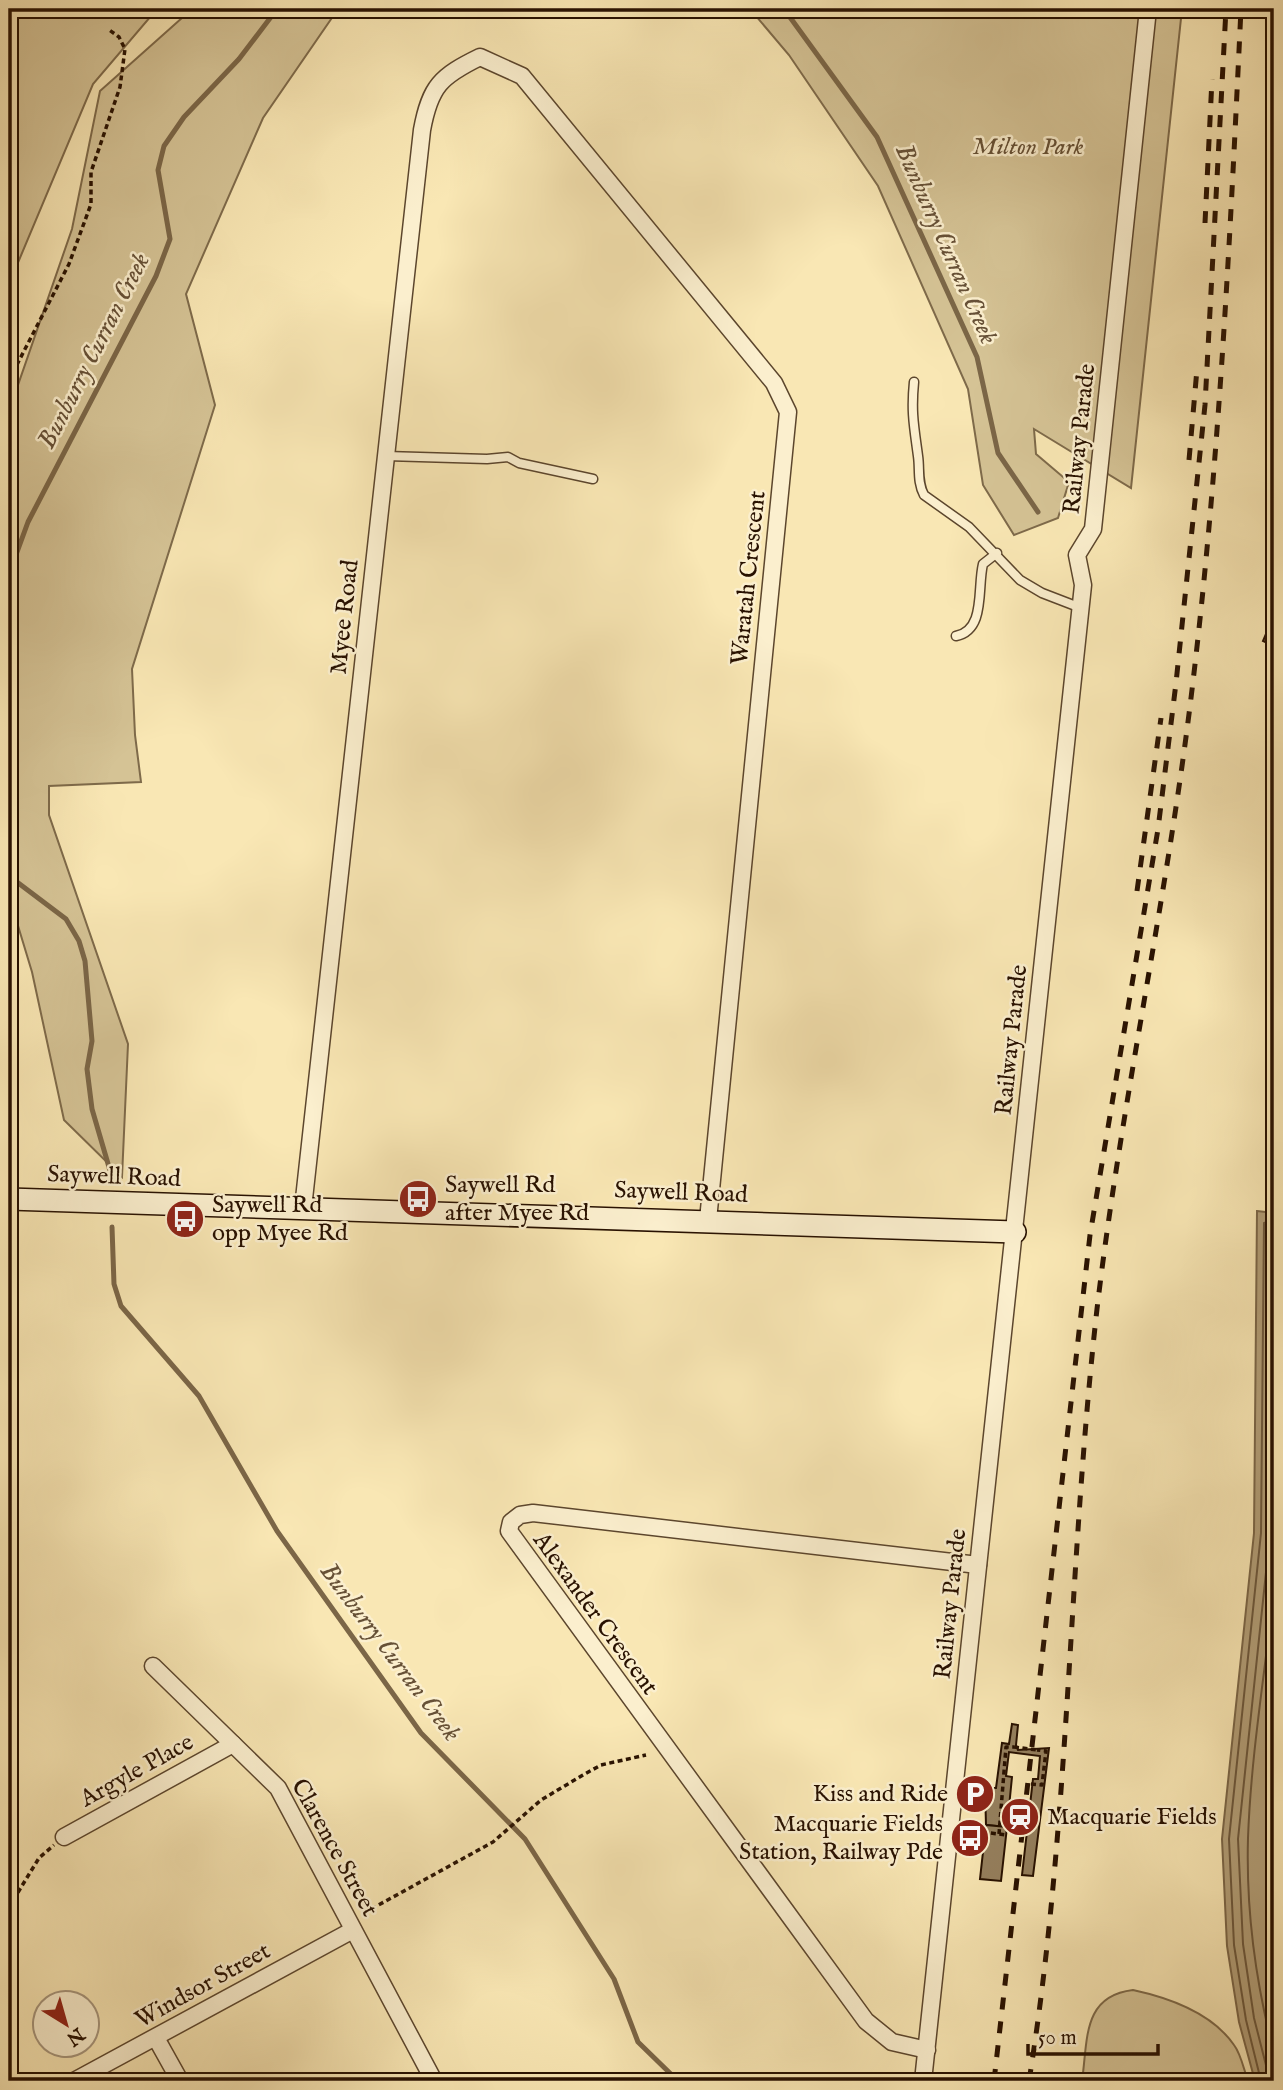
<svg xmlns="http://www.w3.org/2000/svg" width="1283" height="2090" viewBox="0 0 1283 2090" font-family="'IM FELL English',serif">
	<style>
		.green { fill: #d5c395; stroke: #7e6a4a; stroke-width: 2 }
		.water { fill: #b29e77; stroke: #7b6647; stroke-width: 2 }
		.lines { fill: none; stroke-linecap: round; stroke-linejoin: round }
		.shore { stroke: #6d583c; stroke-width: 2 }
		.stream { stroke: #7b6647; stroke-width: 5 }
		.building { fill: #95805e; stroke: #281100; stroke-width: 2 }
		.lane-casing { stroke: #5c462d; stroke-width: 11 }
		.street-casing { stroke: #5c462d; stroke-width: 19 }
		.secondary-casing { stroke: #281100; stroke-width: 24 }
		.path { stroke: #281100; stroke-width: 3.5; stroke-dasharray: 5 3.5; stroke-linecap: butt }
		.lane { stroke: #fbefce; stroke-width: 8 }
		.street { stroke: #fbefce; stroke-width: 16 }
		.secondary { stroke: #fbefce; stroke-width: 21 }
		.rail { stroke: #281100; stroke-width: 5; stroke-dasharray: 12 12; stroke-linecap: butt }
		.path-bridge { stroke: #281100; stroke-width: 3.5; stroke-dasharray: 5 3.5; stroke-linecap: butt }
		.labels { text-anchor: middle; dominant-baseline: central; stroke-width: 5; stroke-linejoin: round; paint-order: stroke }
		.park-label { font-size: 24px; font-style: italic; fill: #654f34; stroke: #fbefce }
		.street-label { font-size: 24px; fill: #281100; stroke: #fbefce }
		.poi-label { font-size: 24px; fill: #281100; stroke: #fbefce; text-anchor: start }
		.water-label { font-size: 26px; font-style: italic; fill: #665036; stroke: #fbefce }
	</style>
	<rect width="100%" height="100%" fill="#f9e7b4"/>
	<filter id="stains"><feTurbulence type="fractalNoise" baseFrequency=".00286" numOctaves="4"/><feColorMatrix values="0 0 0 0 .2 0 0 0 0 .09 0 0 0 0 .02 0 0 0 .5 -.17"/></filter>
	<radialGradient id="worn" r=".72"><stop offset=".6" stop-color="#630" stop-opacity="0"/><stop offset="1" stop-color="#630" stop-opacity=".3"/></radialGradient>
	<g class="green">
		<path d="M9,9H157L93,84L9,284Z"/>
		<path d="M192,9H338L263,118L186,294L215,405L132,669L135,735L141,782L49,786V815L128,1044L122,1177L64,1120L32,972L9,896V411L72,229L100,91Z"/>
		<path d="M750,9H1182L1131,488L1034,429L1036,454L1069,482L1058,518L1014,535L983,485L968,389L878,186L789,55Z"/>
		<path d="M1133,1990C1170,1998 1212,2013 1234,2045C1241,2054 1244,2070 1248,2081H1082C1088,2040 1082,1996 1133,1990Z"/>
	</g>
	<path class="water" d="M1257,1211L1274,1213V2081H1255L1239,2022L1227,1946L1222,1839L1254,1533Z"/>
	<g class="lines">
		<g class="shore">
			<path d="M1274,1590C1265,1672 1251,1755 1248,1838C1246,1909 1256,1984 1274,2053"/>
			<path d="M1261,2081L1246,2020L1234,1945L1229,1839L1261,1533L1264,1223L1274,1220"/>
			<path d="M1270,2081L1254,2018L1243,1944L1238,1839L1270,1534L1274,1229"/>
		</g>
		<g class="stream">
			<path d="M784,9L877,137L977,357L998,453L1038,512"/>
			<path d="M9,574L28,522L156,276L170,239L158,170L164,146L184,117L239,59L277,9"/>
			<path d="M9,876L66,919L79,941L85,961L92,1041L87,1069L92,1109L111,1174"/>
			<path d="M112,1227L114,1284L121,1306L199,1396L277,1531L421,1733L525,1839L614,1979L638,2042L678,2081"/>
		</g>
	</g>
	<g class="building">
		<path d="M1274,615V646L1263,641Z"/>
		<path d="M1012,1724L1018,1725L1016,1745L1018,1750L1049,1748L1033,1876L1022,1875L1033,1779H1038L1040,1756L1009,1752L1006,1776L1012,1777L1007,1827L986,1825L985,1788H996L1002,1743L1009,1744Z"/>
		<path d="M986,1825L1007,1827L1001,1881L980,1879Z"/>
	</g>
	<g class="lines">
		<g class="lane-casing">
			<g id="lane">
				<path d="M914,382C911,412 914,426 918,456C920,469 917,482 924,495L969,527L1020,580L1042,593L1081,608"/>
				<path d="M386,456L487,459L508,457L519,463L593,479"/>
				<path d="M956,636C986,630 977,588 983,564L997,553"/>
			</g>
		</g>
		<g class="street-casing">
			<g id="street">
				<path d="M303,1208L422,130C430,86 441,76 480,57L522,76L774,383L788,412L708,1220"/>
				<path d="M153,1666L278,1788L434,2081"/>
				<path d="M64,1837L233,1744"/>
				<path d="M156,2038L180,2081"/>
				<path d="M927,2050L892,2042L866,2021L509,1531L511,1522L520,1515L533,1513L978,1565"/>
				<path d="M74,2081L353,1930"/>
				<path d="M923,2081L1083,585L1077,555L1093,529L1148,9"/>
			</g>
		</g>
		<g class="secondary-casing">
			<path id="secondary" d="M9,1199L1015,1232"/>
		</g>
		<g class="path">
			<path d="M9,380L69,264L91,204V172L120,87L125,49L119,37L108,29"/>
			<path d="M972,1781L990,1784"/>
			<path d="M1031,1784L1042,1785L1046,1751L1037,1750"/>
			<path d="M974,1831L1007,1835"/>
			<path d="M999,1834L1006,1747H1014"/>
			<path d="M9,1907L39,1858L54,1845"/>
			<path d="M364,1913L493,1842L541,1800L583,1775L601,1765L646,1755"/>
		</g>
		<use href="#lane" class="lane"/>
		<use href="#street" class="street"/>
		<use href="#secondary" class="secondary"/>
		<g class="rail">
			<path d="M1205,223L1212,79"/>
			<path d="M1189,460L1197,369"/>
			<path d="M1137,891L1161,718"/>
			<path d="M994,2081L1090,1235L1158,829L1176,683L1205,405L1226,9"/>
			<path d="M1029,2081C1070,1825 1068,1566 1097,1309C1121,1105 1166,903 1191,698C1219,469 1230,239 1241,9"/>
		</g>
		<path class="path-bridge" d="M1014,1747L1037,1750"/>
	</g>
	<defs>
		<g id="bus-disc" transform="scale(2.0125)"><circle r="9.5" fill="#8f2418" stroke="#fbefce"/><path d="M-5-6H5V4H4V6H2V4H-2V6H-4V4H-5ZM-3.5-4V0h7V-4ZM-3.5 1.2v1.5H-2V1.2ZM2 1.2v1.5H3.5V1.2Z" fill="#fff"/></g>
		<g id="parking-disc" transform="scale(2.0125)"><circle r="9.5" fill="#8f2418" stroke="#fbefce"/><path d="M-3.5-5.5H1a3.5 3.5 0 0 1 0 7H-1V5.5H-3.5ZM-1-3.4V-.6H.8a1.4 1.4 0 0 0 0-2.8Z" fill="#fff"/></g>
		<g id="station-disc" transform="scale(2.0125)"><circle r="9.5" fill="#8f2418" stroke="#fbefce"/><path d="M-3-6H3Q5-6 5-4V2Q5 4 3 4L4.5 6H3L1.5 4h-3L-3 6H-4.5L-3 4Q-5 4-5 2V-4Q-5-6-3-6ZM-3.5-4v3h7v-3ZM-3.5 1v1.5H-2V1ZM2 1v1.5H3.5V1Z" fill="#fff"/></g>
	</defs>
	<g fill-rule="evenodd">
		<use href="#bus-disc" x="418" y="1199"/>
		<use href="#bus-disc" x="185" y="1219"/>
		<use href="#parking-disc" x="975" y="1794"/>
		<use href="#station-disc" x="1020" y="1817"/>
		<use href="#bus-disc" x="970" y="1838"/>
	</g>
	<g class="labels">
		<g class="park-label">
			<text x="1028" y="147">Milton Park</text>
		</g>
		<g class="street-label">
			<text transform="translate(1080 439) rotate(-84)">Railway Parade</text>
			<text transform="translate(749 578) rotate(-84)">Waratah Crescent</text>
			<text transform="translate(345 617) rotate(-84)">Myee Road</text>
			<text transform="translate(1012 1040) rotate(-84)">Railway Parade</text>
			<text transform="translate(114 1177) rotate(2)">Saywell Road</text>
			<text transform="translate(681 1193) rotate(2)">Saywell Road</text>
			<text transform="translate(951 1604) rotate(-84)">Railway Parade</text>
			<text transform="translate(595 1614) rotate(54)">Alexander Crescent</text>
			<text transform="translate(137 1771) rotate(-29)">Argyle Place</text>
			<text transform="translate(334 1848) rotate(61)">Clarence Street</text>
			<text transform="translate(203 1986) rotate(-29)">Windsor Street</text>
		</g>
		<g class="poi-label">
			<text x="445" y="1185">Saywell Rd<tspan x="445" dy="28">after Myee Rd</tspan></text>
			<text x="212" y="1205">Saywell Rd<tspan x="212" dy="28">opp Myee Rd</tspan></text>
			<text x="948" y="1794" text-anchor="end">Kiss and Ride</text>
			<text x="1047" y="1817">Macquarie Fields</text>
			<text x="943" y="1824" text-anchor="end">Macquarie Fields<tspan x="943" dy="28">Station, Railway Pde</tspan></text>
		</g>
		<g class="water-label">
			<text transform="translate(946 244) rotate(66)">Bunburry Curran Creek</text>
			<text transform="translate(94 351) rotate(-63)">Bunburry Curran Creek</text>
			<text transform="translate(390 1652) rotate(53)">Bunburry Curran Creek</text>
		</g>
	</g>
	<rect width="1283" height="2090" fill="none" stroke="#f9e7b4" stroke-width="35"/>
	<rect x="10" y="10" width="1262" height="2069" fill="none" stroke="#281100" stroke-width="3.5"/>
	<rect x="18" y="18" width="1248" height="2055" fill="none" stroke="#281100" stroke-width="2"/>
	<g transform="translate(66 2024) rotate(143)"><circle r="33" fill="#fbefce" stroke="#a7967c" stroke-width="2"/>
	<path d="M0-5L12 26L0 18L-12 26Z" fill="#8f2418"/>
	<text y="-10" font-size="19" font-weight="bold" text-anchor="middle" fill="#281100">N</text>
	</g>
	<path d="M1028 2044v10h130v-10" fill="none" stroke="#281100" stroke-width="3.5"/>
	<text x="1038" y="2044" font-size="21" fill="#281100" stroke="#fbefce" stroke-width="5" paint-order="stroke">50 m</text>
	<rect width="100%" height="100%" filter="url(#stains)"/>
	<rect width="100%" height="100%" fill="url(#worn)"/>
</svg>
